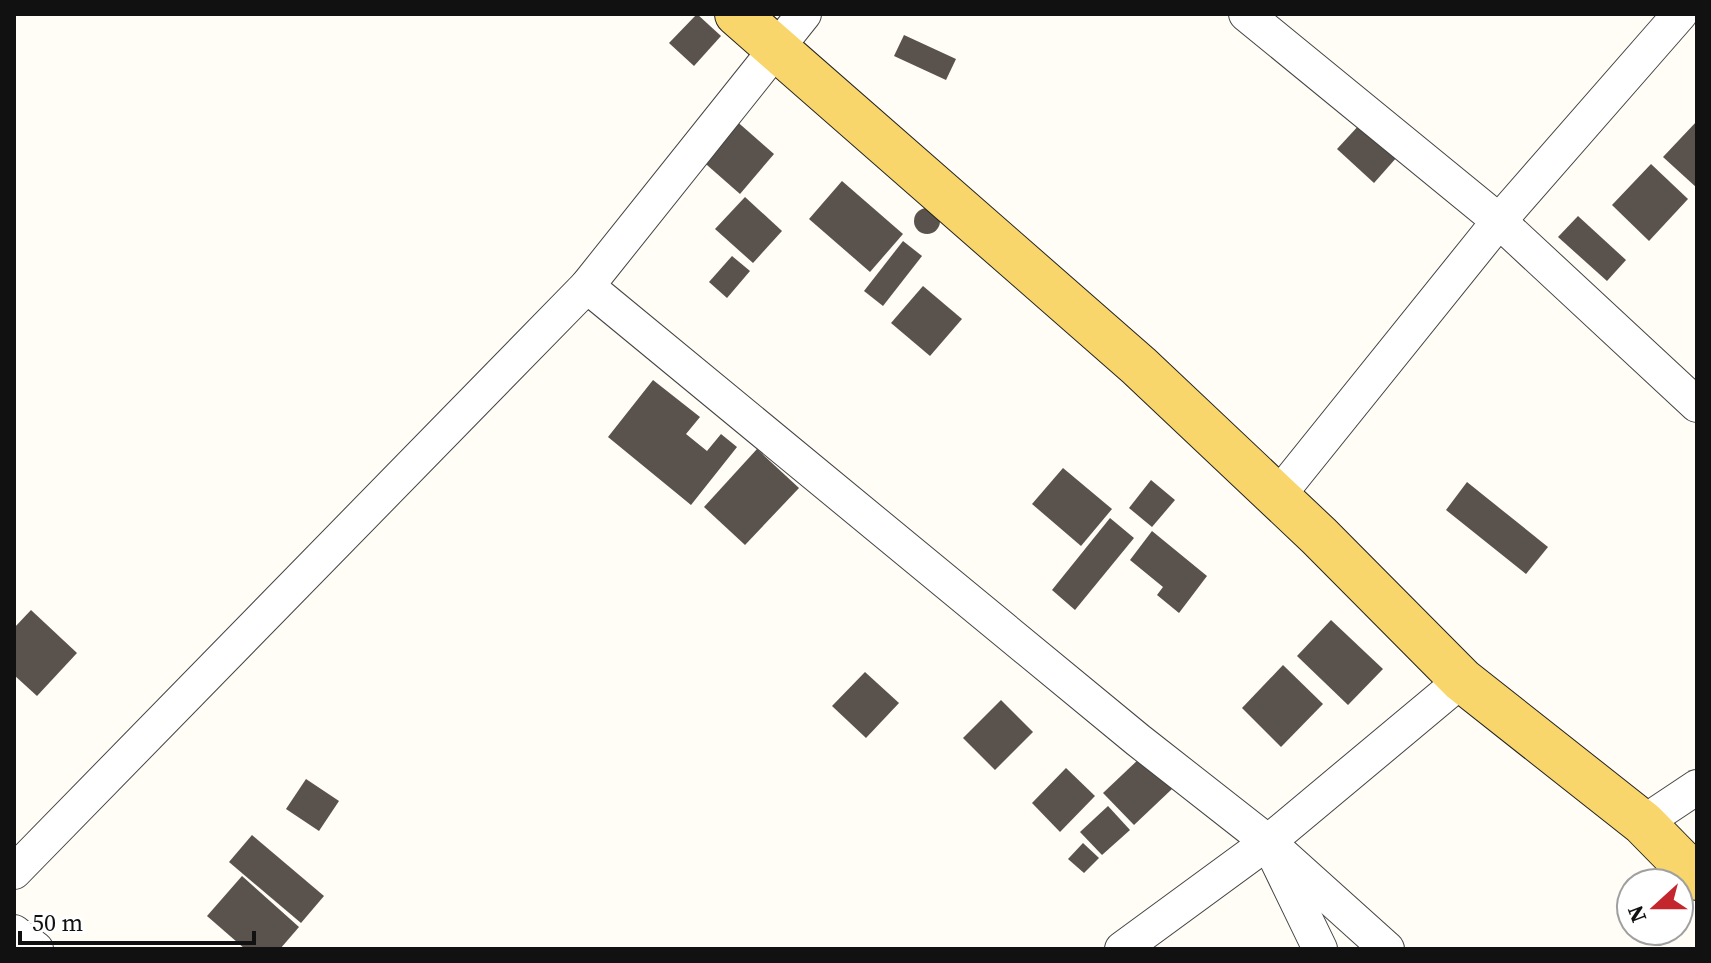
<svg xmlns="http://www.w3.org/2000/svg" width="1711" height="963" viewBox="0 0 1711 963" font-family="'Source Serif 4',serif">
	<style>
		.building { fill: #5a524d }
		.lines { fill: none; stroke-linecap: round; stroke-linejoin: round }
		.minor-casing { stroke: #444; stroke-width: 36 }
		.major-casing { stroke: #222; stroke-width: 46 }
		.minor { stroke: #fff; stroke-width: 34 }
		.major { stroke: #f9d66b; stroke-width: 44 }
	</style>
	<rect width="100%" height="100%" fill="#fffdf5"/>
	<g class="building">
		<path d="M697,14L721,36L694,66L669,43Z"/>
		<path d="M904,35L956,59L946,80L894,56Z"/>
		<path d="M733,118L774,154L740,194L699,158Z"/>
		<path d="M1697,121V188L1663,157Z"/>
		<path d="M1361,123L1397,157L1374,183L1337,149Z"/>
		<path d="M1651,164L1688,199L1649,241L1612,205Z"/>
		<path d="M842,181L903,234L870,272L809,219Z"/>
		<path d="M745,197L782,231L753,263L715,229Z"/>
		<circle cx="927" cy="221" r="13"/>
		<path d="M1578,216L1626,260L1607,281L1558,237Z"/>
		<path d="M903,241L922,256L883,306L864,291Z"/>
		<path d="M732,256L750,271L727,298L709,282Z"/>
		<path d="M923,286L962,319L930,356L891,323Z"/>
		<path d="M653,380L700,417L686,434L707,451L721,434L737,447L691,505L608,437Z"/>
		<path d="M757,449L799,488L745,545L704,507Z"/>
		<path d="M1063,468L1112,509L1081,546L1032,504Z"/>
		<path d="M1151,480L1175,500L1152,527L1129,508Z"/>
		<path d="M1467,482L1548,547L1526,574L1446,510Z"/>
		<path d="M1110,518L1134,538L1075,610L1052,590Z"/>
		<path d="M1152,531L1207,576L1179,613L1157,595L1163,587L1130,560Z"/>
		<path d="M31,610L77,653L37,696L14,675V628Z"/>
		<path d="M1331,620L1383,669L1348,705L1297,656Z"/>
		<path d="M1283,665L1323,704L1281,747L1242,708Z"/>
		<path d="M865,672L899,703L866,738L832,706Z"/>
		<path d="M1001,700L1033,732L995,770L963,738Z"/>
		<path d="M1141,757L1172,789L1134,825L1103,793Z"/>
		<path d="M1066,768L1095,796L1060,832L1032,803Z"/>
		<path d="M306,779L339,801L319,831L286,809Z"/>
		<path d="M1108,806L1130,830L1102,855L1080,832Z"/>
		<path d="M252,835L324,896L301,923L229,862Z"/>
		<path d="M1083,843L1099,858L1084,873L1068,859Z"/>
		<path d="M242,876L299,927L280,949H245L207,916Z"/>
	</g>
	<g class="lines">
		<g class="minor-casing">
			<g id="minor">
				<path d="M1246,14L1499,221L1697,405"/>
				<path d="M587,286L1138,740L1268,842L1387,949"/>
				<path d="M1277,497L1499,221L1680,14"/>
				<path d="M1643,823L1697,787"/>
				<path d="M1275,856L1320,949"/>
				<path d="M14,872L587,286L804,14"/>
				<path d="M14,932L36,949"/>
				<path d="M1122,949L1268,842L1462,680"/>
			</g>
		</g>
		<g class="major-casing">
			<path id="major" d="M737,14L1139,366L1319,536L1462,680L1643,823L1697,878"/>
		</g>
		<use href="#minor" class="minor"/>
		<use href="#major" class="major"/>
	</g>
	<rect width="1711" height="963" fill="none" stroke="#111111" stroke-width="32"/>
	<g transform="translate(1655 907) rotate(249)"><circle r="38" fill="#ffffff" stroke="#a0a0a0" stroke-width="2"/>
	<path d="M0-6L14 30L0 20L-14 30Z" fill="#c4262e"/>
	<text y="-12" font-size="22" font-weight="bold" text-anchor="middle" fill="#111111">N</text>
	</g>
	<path d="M20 931v12h234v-12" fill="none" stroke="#111111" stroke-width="4"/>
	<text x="32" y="931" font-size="24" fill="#111111" stroke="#ffffff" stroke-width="6" paint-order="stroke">50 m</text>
</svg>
